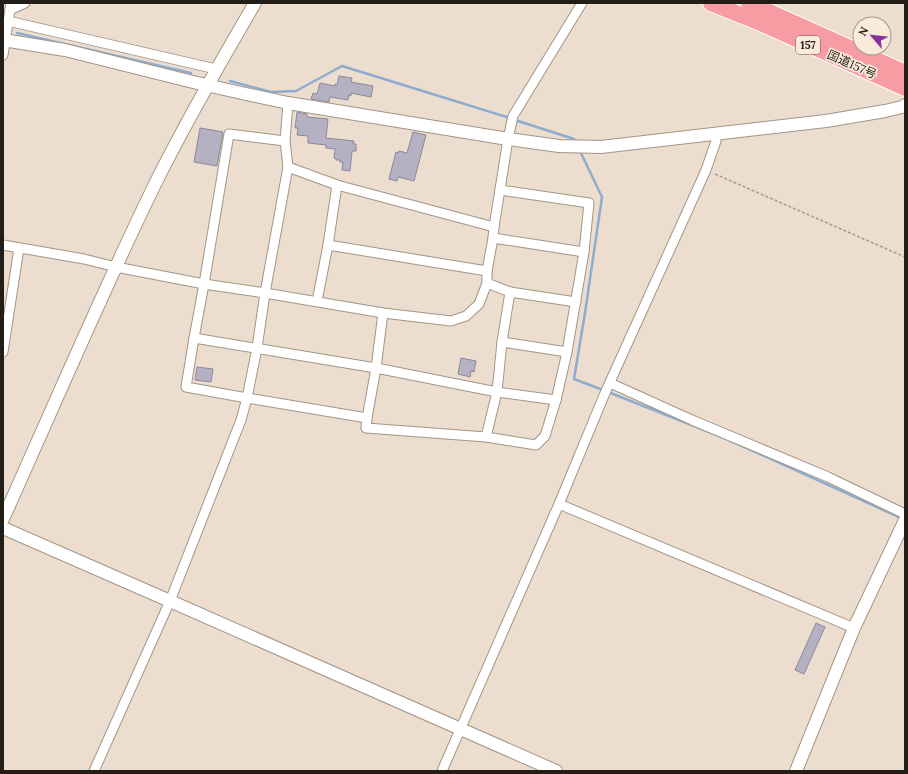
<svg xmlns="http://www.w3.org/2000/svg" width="908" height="774" viewBox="0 0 908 774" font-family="Lora,'Noto Sans JP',serif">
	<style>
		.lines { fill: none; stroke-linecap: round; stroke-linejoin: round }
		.stream { stroke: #8cadcf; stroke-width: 2.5 }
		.building { fill: #b4b1c3; stroke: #8b8899 }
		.minor-casing { stroke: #a39587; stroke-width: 11 }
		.tertiary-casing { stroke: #a39587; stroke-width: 14 }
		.trunk-casing { stroke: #fff; stroke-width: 18 }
		.path { stroke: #a99d92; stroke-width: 1.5; stroke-dasharray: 3 2; stroke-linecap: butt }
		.minor { stroke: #fff; stroke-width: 9 }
		.tertiary { stroke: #fff; stroke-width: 12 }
		.trunk { stroke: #f69ca2; stroke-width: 16 }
		.labels { text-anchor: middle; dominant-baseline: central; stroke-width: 3.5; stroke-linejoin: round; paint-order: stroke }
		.shield { fill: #faeadb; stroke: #645a52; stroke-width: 1 }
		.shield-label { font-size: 11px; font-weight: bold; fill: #231d18 }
		.street-label { font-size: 12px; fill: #231d18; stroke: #faeadb }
	</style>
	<rect width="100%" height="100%" fill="#ecddce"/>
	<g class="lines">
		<g class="stream">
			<path d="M17,33L191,73"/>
			<path d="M230,81L271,92L296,91L342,66L510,118"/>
			<path d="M515,120L574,139L575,142"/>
			<path d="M580,151L602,197L585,313L574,379L603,390"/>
			<path d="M608,392L727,439L901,518"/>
		</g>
	</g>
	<g class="building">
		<path d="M339,76L352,78L351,82L373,86L371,97L351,93V96L349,95L348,100L330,97L329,102L311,99L313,93L317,94L320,83L335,86V84L337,85Z"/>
		<path d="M297,112L307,114V117L328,119L326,138L354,141L353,144H356V151H352L350,171L342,170L343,162H340V160H336V158H334L335,149L326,148V145L308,143V136L297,135L298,128H295Z"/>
		<path d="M200,128L223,132L217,166L194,162Z"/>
		<path d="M413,132L426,135L414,181L398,177L397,181L389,179L396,152L398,153L399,151L407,153Z"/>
		<path d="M461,358L476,361L474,372L471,371L470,377L458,374Z"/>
		<path d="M197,367L213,369L211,382L195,380Z"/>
		<path d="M816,623L825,627L804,674L795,670Z"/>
	</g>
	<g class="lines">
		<g class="minor-casing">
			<g id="minor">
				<path d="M10,10L25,3"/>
				<path d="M8,21L216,69"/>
				<path d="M3,55L11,3"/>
				<path d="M285,141L229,134L204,284L194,338L186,387L247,398L367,418"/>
				<path d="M288,167L337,185L494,227"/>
				<path d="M493,238L584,252"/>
				<path d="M3,245L84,259L116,267L204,284L265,293L383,313L451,321L466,316L479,304L487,283V271L493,238L494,227L508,139L513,116L582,3"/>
				<path d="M328,245L487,271"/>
				<path d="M487,283L510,292L576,302"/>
				<path d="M317,301L328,245L337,185"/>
				<path d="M383,313L376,368L367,418L366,428L486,437L536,445L545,436L556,400L567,352L584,252L589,203L500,190"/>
				<path d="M194,338L376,368L497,392L556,400"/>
				<path d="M502,342L567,352"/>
				<path d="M3,352L19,248"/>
				<path d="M610,383L692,420L828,477L905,514"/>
				<path d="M486,437L497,392L502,342L510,292"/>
				<path d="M559,504L854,628"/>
				<path d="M94,771L170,601L241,420L247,398L257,348L265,293L288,167L285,141L288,103"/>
				<path d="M442,771L559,504L605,393L706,170L716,141L714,133"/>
			</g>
		</g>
		<g class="tertiary-casing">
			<g id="tertiary">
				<path d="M3,40L65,50L193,82L246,94L288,103L508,139L559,146L601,147L826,121L885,111L902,107L905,105"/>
				<path d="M3,519C54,406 102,292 157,180C187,120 221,61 255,3"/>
				<path d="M3,528L170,601L556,771"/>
				<path d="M796,771L854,628L905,520"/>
			</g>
		</g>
		<g class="trunk-casing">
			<g id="trunk">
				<path d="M711,3L761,23L905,88"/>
				<path d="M749,3L905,73"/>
			</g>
		</g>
		<path class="path" d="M715,174L905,257"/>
		<use href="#minor" class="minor"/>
		<use href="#tertiary" class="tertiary"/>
		<use href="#trunk" class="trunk"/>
	</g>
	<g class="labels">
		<rect class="shield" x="796" y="36" width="24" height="18" rx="3"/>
		<g class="shield-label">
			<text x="808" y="45">157</text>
		</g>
		<g class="street-label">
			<text transform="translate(852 64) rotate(24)">国道157号</text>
		</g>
	</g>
	<rect width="908" height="774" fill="none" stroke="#231d18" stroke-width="8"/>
	<g transform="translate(872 36) rotate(298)"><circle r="19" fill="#faeadb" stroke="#a4988d"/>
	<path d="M0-3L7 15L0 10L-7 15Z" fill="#88309d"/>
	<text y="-6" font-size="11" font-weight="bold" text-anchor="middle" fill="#231d18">N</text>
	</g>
</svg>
